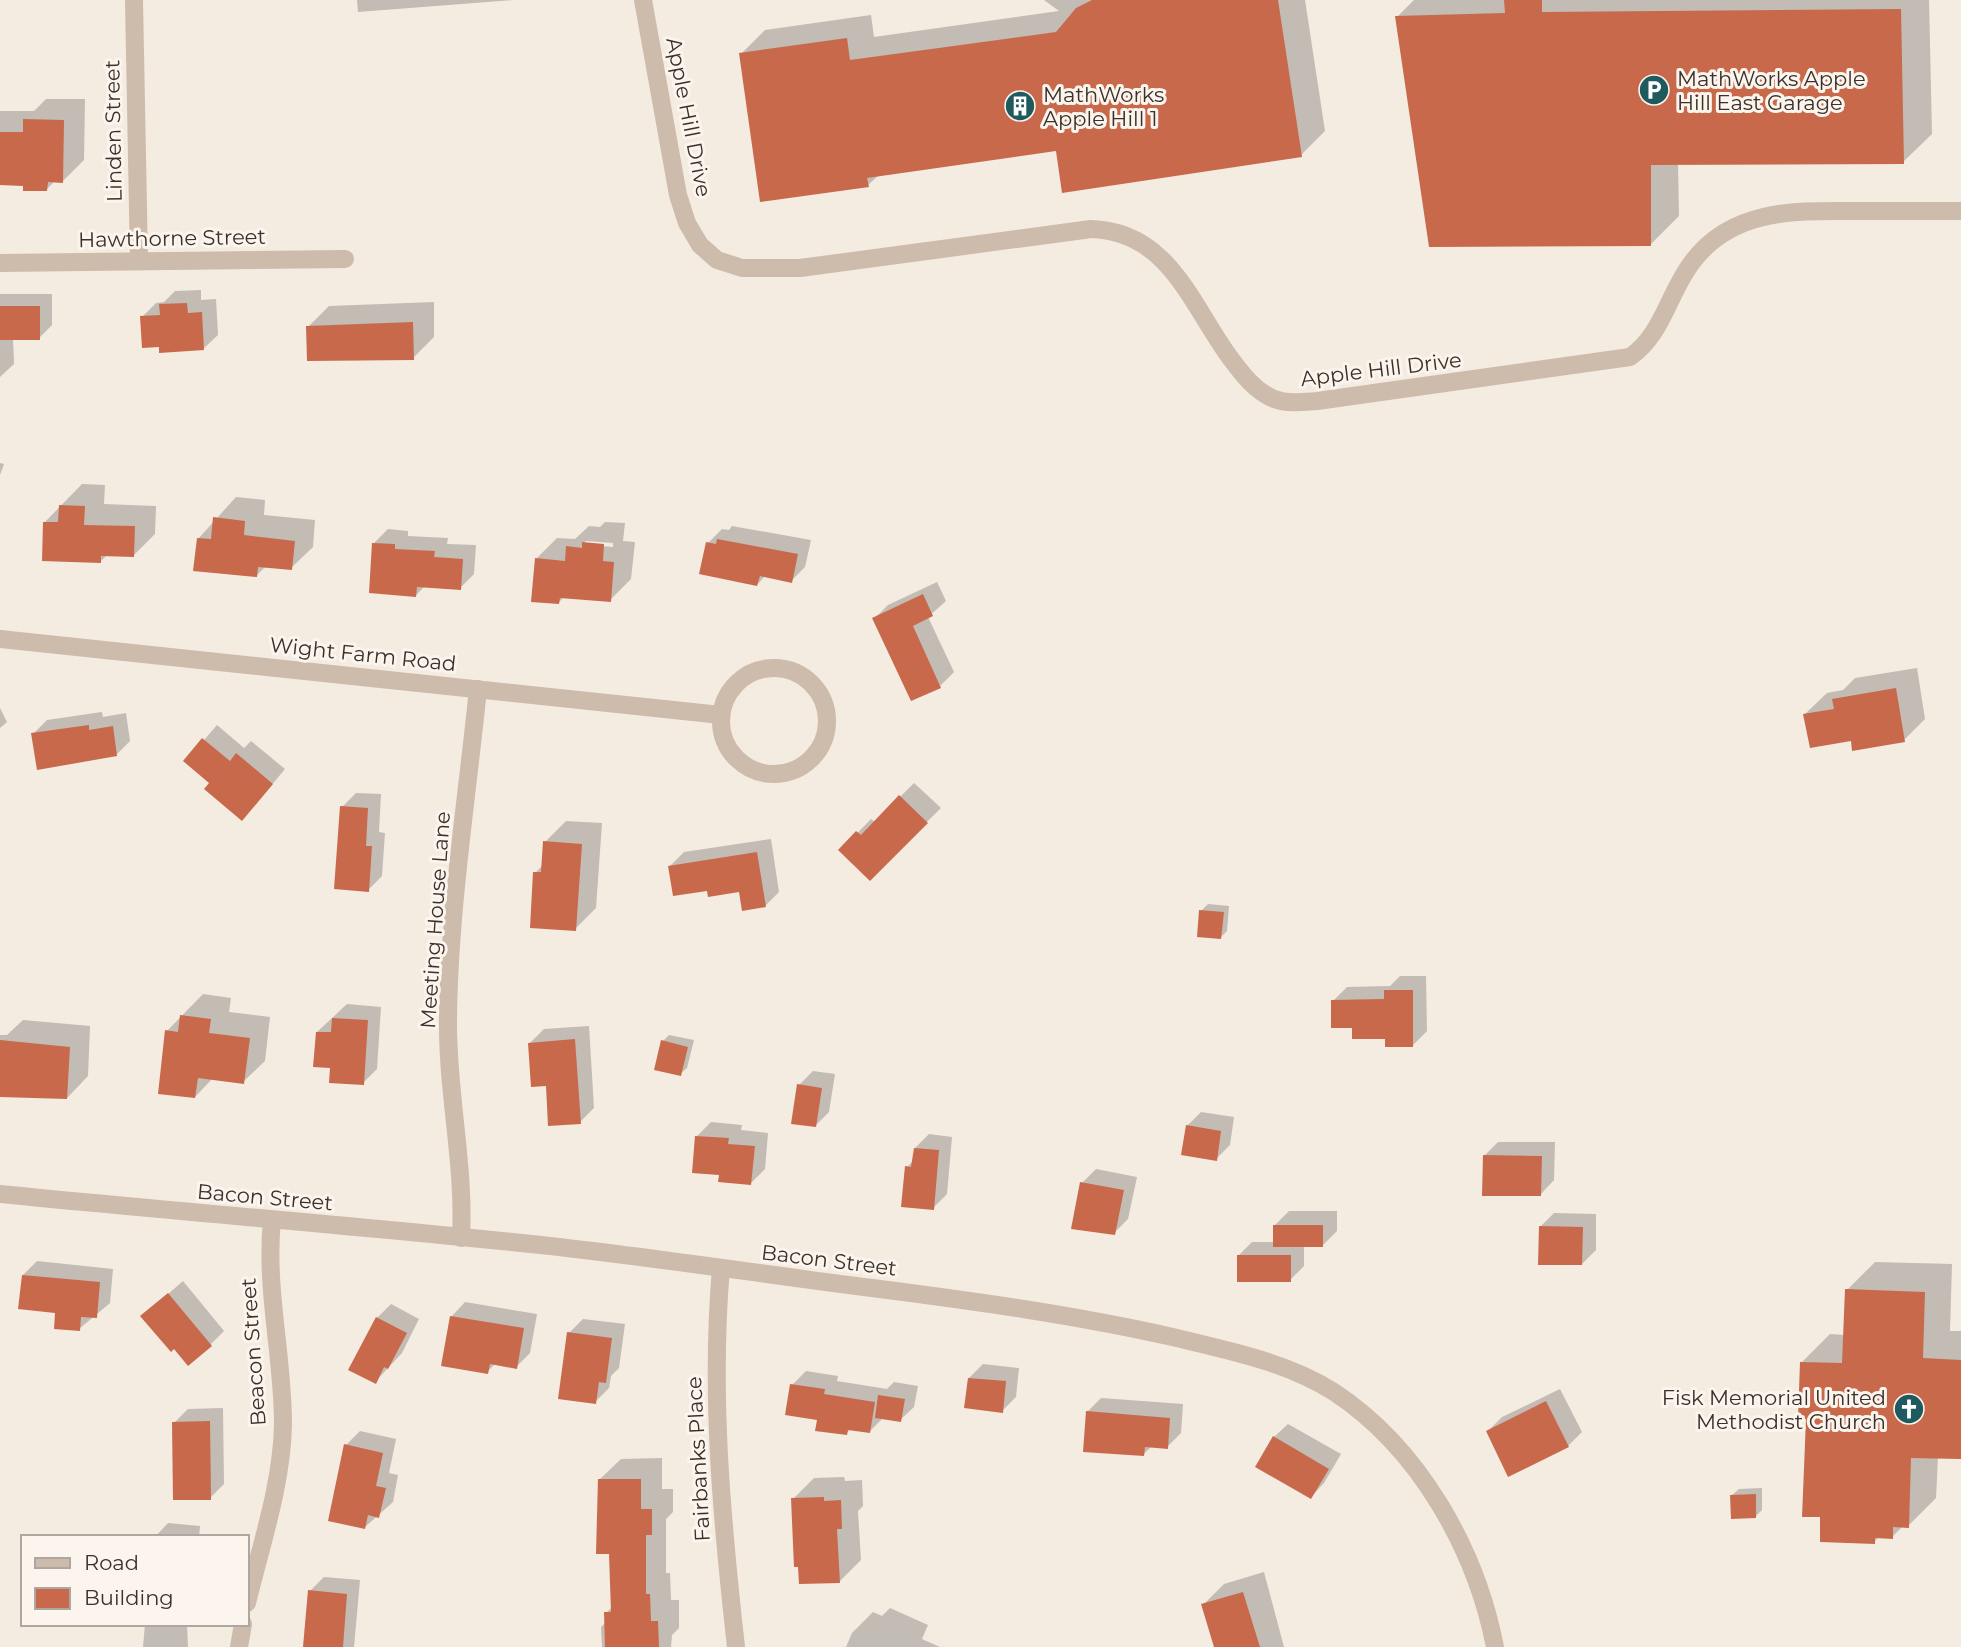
<svg xmlns="http://www.w3.org/2000/svg" width="1961" height="1647" viewBox="0 0 1961 1647" font-family="Montserrat,sans-serif">
	<style>
		.shadow { fill: #0003; fill-rule: evenodd }
		.building { fill: #c8694b }
		.lines { fill: none; stroke-linecap: round; stroke-linejoin: round }
		.minor { stroke: #cdbbac; stroke-width: 18 }
		.labels { text-anchor: middle; dominant-baseline: central; stroke-width: 6; stroke-linejoin: round; paint-order: stroke }
		.poi-label { font-size: 21px; fill: #3b302b; stroke: #fbf5ee; text-anchor: start }
		.street-label { font-size: 21px; fill: #3b302b; stroke: #fbf5ee }
	</style>
	<rect width="100%" height="100%" fill="#f4ebe1"/>
	<g class="shadow">
		<path d="M357,0H514L358,12Z"/>
		<path d="M1044,0H1305L1325,131L1301,155L1058,149L879,175L868,185L741,54L765,30L871,15L874,37L1059,11Z"/>
		<path d="M1414,0H1929L1932,134L1903,162L1678,164L1679,216L1651,244L1397,17Z"/>
		<path d="M46,99H85L84,160L63,181H55L47,189L25,184H0V111H34Z"/>
		<path d="M201,290V300L216,299L218,335L204,348L160,345L142,317L156,303L164,302L175,291Z"/>
		<path d="M0,294H52V325L39,338H13L14,364L0,377Z"/>
		<path d="M434,302V337L413,358L308,327L329,306Z"/>
		<path d="M0,463L4,464L0,475Z"/>
		<path d="M82,484L105,485L104,504L156,506L155,534L134,555H107L100,562L45,522Z"/>
		<path d="M236,497L265,500L264,515L315,520L313,547L291,568L266,566L256,576L198,539Z"/>
		<path d="M605,522L625,523L623,541L635,542L631,579L610,600L564,597L559,602L536,559L557,538L575,539L589,526L600,527ZM586,541L613,543V547L583,544Z"/>
		<path d="M732,526L811,540L805,567L791,581L766,575L757,585L708,543L722,529L729,530Z"/>
		<path d="M388,529L408,531V536L448,538L447,544L476,545L474,574L460,588L425,586L416,595L374,543Z"/>
		<path d="M937,582L946,601L928,617L954,672L940,686L874,619L888,605Z"/>
		<path d="M1917,668L1925,719L1904,740L1852,739L1805,714L1827,693L1843,690L1855,678Z"/>
		<path d="M0,708L7,722L0,728Z"/>
		<path d="M102,712L103,717L126,713L130,741L116,755L33,734L47,720Z"/>
		<path d="M217,725L244,748L251,741L285,769L255,805L212,783L186,761Z"/>
		<path d="M914,783L941,808L870,878L841,850L871,819L875,822Z"/>
		<path d="M356,793L381,794L379,832L385,833L382,876L368,890L342,807Z"/>
		<path d="M566,821L602,823L596,908L575,929L535,873L543,865L545,842Z"/>
		<path d="M771,839L779,892L765,906L741,890L709,889L670,866L684,852Z"/>
		<path d="M1208,904L1229,906L1227,931L1221,937L1201,911Z"/>
		<path d="M1400,976H1426L1427,1031L1413,1045L1354,1026L1333,1001L1347,987L1390,986Z"/>
		<path d="M203,994L231,998L229,1012L270,1017L265,1061L243,1082L213,1078L195,1097L167,1031Z"/>
		<path d="M347,1004L381,1007L377,1069L363,1083L332,1066L317,1032Z"/>
		<path d="M23,1020L90,1026L88,1076L67,1098L0,1095V1035H7Z"/>
		<path d="M589,1026L594,1108L580,1122L547,1084L530,1043L544,1029Z"/>
		<path d="M669,1035L694,1040L687,1068L680,1074L663,1041Z"/>
		<path d="M813,1071L835,1074L829,1112L815,1126L799,1085Z"/>
		<path d="M1201,1112L1234,1117L1230,1145L1216,1159L1187,1126Z"/>
		<path d="M711,1122L742,1125L741,1130L768,1133L765,1169L751,1183L720,1174L697,1136Z"/>
		<path d="M929,1134L952,1137L947,1194L933,1208L907,1167L914,1160L915,1148Z"/>
		<path d="M1498,1142H1555L1554,1180L1541,1194L1484,1156Z"/>
		<path d="M1096,1169L1137,1177L1128,1219L1114,1233L1082,1183Z"/>
		<path d="M1289,1211H1337V1231L1323,1245H1304V1266L1290,1280L1238,1256L1252,1242H1275V1225Z"/>
		<path d="M1554,1213L1596,1214V1250L1582,1264L1540,1227Z"/>
		<path d="M37,1261L113,1269L110,1303L79,1329L23,1275Z"/>
		<path d="M1875,1262L1952,1264L1950,1331H1961V1458L1938,1457L1936,1498L1908,1526H1903L1892,1537H1879L1874,1542L1822,1515L1802,1362L1830,1334L1845,1335L1847,1290Z"/>
		<path d="M183,1281L224,1331L210,1345L143,1316Z"/>
		<path d="M465,1302L537,1314L530,1353L516,1367L496,1363L487,1372L452,1316Z"/>
		<path d="M391,1304L419,1319L402,1353L375,1382L377,1318Z"/>
		<path d="M583,1319L625,1324L619,1368L611,1376L609,1388L595,1402L569,1333Z"/>
		<path d="M983,1364L1019,1368L1016,1397L1002,1411L969,1378Z"/>
		<path d="M806,1371L838,1376L837,1381L887,1389L894,1382L918,1386L914,1407L900,1420L883,1418L870,1431L851,1428L846,1434L819,1418L792,1385Z"/>
		<path d="M1560,1389L1582,1432L1568,1446L1488,1431L1502,1417Z"/>
		<path d="M1101,1398L1183,1404L1181,1433L1167,1447L1152,1446L1144,1454L1087,1412Z"/>
		<path d="M223,1408L224,1484L210,1498L174,1423L188,1409Z"/>
		<path d="M1288,1424L1341,1454L1324,1483L1311,1497L1274,1437Z"/>
		<path d="M360,1431L396,1439L389,1473L398,1475L393,1502L365,1527L346,1445Z"/>
		<path d="M662,1458V1489H673V1512L666,1519V1573H670L671,1600H679V1628L672,1635L671,1647H602L601,1627L606,1622V1613L613,1606L611,1552L599,1480L621,1459Z"/>
		<path d="M844,1477L845,1481L862,1480L863,1506L858,1511L861,1560L840,1581L800,1565L793,1499L814,1478Z"/>
		<path d="M1762,1488V1510L1756,1516L1732,1495L1739,1489Z"/>
		<path d="M168,1523L200,1526L199,1537H155Z"/>
		<path d="M1264,1572L1284,1647H1216L1203,1605L1224,1584Z"/>
		<path d="M324,1577L360,1580L354,1647H305L310,1591Z"/>
		<path d="M890,1608L928,1625L922,1639L940,1647H846L852,1633L873,1612L882,1616Z"/>
		<path d="M145,1624H187L188,1647H143Z"/>
	</g>
	<g class="building">
		<path d="M1092,0H1278L1302,157L1062,193L1056,151L867,178L869,187L760,202L739,53L847,38L850,60L1056,32L1076,8Z"/>
		<path d="M1504,0H1542V12L1901,9L1904,164L1651,165V246L1429,247L1395,16L1505,13Z"/>
		<path d="M23,119L64,120L63,183L48,182L47,191H23V186L0,185V132H23Z"/>
		<path d="M187,303L188,313L202,312L204,350L159,353V347L142,348L140,316L160,315L159,304Z"/>
		<rect x="0" y="306" width="40" height="34"/>
		<path d="M413,322L414,360L307,361L306,326Z"/>
		<path d="M59,505L85,506L84,525L135,526L134,557L101,556V563L42,561L43,522H58Z"/>
		<path d="M213,517L245,521L244,535L295,541L292,570L258,567L257,577L193,571L197,538L211,539Z"/>
		<path d="M717,539L798,554L792,583L760,576L757,586L699,574L706,542L716,544Z"/>
		<path d="M582,542L604,544L603,561L614,562L611,602L560,598L559,604L531,602L535,558L565,561L566,546L582,548Z"/>
		<path d="M372,543L395,544V549L435,551L434,557L463,559L461,590L417,587L416,597L369,593Z"/>
		<path d="M923,594L933,616L913,626L941,688L911,701L872,618Z"/>
		<path d="M1896,688L1905,742L1852,751L1851,741L1810,748L1803,714L1834,709L1832,699Z"/>
		<path d="M89,725V730L113,726L117,756L37,770L31,733Z"/>
		<path d="M202,738L230,761L236,753L273,784L242,821L204,789L209,783L183,761Z"/>
		<path d="M899,795L928,823L870,881L838,850L856,831L861,835Z"/>
		<path d="M340,806L368,808L366,846H372L369,892L334,889Z"/>
		<path d="M543,841L582,844L576,931L530,928L533,872H541Z"/>
		<path d="M757,852L766,907L742,911L739,892L708,897L707,891L673,896L668,866Z"/>
		<path d="M1199,910L1224,912L1221,939L1197,937Z"/>
		<path d="M1384,990H1413V1047H1385V1039H1352V1028H1331V1000L1384,999Z"/>
		<path d="M180,1015L211,1019L209,1033L250,1038L244,1084L198,1078L195,1098L158,1094L165,1030L178,1032Z"/>
		<path d="M332,1018L368,1020L364,1085L329,1083L330,1068L313,1067L316,1032H331Z"/>
		<path d="M575,1039L581,1124L548,1126L546,1086L531,1087L528,1043Z"/>
		<path d="M0,1040L70,1047L67,1099L0,1097Z"/>
		<path d="M661,1040L688,1047L681,1076L654,1070Z"/>
		<path d="M797,1084L822,1088L816,1127L791,1124Z"/>
		<path d="M1186,1125L1221,1131L1217,1161L1181,1155Z"/>
		<path d="M695,1136L729,1138L728,1144L755,1146L751,1185L718,1182L719,1175L692,1173Z"/>
		<path d="M914,1148L939,1150L934,1210L901,1207L905,1166L911,1167Z"/>
		<path d="M1483,1155L1542,1156L1541,1196H1482Z"/>
		<path d="M1080,1182L1124,1190L1115,1235L1071,1229Z"/>
		<rect x="1273" y="1225" width="50" height="22"/>
		<path d="M1539,1226L1583,1227L1582,1265H1538Z"/>
		<rect x="1237" y="1255" width="54" height="27"/>
		<path d="M22,1275L100,1282L97,1318L81,1317L80,1331L54,1329L55,1313L18,1309Z"/>
		<path d="M1845,1289L1925,1292L1923,1358L1961,1360V1459L1911,1458L1909,1528L1893,1527V1539L1875,1538V1544L1820,1542V1517H1802L1806,1419H1798L1800,1362L1842,1363Z"/>
		<path d="M168,1293L212,1346L188,1366L174,1349L171,1352L140,1316Z"/>
		<path d="M450,1316L524,1328L517,1369L490,1364L488,1374L441,1366Z"/>
		<path d="M376,1317L407,1333L388,1369L384,1367L376,1384L348,1370Z"/>
		<path d="M567,1332L612,1338L606,1383L599,1382L596,1404L558,1399Z"/>
		<path d="M968,1378L1006,1381L1003,1413L964,1408Z"/>
		<path d="M790,1384L825,1389L824,1394L875,1402L870,1433L848,1430L847,1435L815,1431L817,1420L785,1415Z"/>
		<path d="M878,1395L905,1399L901,1422L875,1418Z"/>
		<path d="M1546,1401L1569,1447L1508,1477L1486,1431Z"/>
		<path d="M1086,1411L1170,1418L1168,1449L1145,1447L1144,1456L1083,1452Z"/>
		<path d="M210,1421L211,1500H173L172,1422Z"/>
		<path d="M1273,1436L1329,1469L1311,1499L1255,1467Z"/>
		<path d="M344,1444L383,1453L376,1486L386,1488L379,1518L368,1515L365,1529L328,1521Z"/>
		<path d="M598,1479H641V1509H652V1535H646V1594H650L651,1621H658L659,1647H605L604,1612H611L609,1554H596Z"/>
		<path d="M1756,1494V1518L1731,1519L1730,1495Z"/>
		<path d="M824,1497V1501L841,1500L842,1529H837L840,1583L799,1584L798,1567H794L791,1498Z"/>
		<path d="M308,1590L347,1594L343,1647H303Z"/>
		<path d="M1243,1592L1260,1647H1214L1201,1604Z"/>
	</g>
	<g class="lines">
		<g class="minor">
			<path d="M134,0L139,261"/>
			<path d="M643,0L678,195L687,223L700,245L717,260L742,268H800L1091,229C1169,231 1191,305 1231,359C1243,375 1255,391 1274,399C1288,404 1303,402 1317,401L1630,357C1664,333 1668,293 1693,261C1734,207 1799,211 1860,211C1893,211 1927,211 1961,211"/>
			<path d="M0,263L345,259"/>
			<path d="M0,639L721,715"/>
			<circle cx="774" cy="721" r="53"/>
			<path d="M0,1194C180,1212 361,1226 541,1245C651,1257 761,1274 872,1288C974,1301 1076,1315 1177,1338C1230,1351 1287,1362 1334,1392C1419,1448 1476,1549 1495,1647"/>
			<path d="M461,1238C465,1164 447,1093 448,1019C449,911 467,798 478,689"/>
			<path d="M721,1268C710,1394 722,1522 736,1647"/>
			<path d="M247,1603C261,1545 282,1484 283,1424C283,1355 265,1289 272,1220"/>
			<path d="M239,1647L243,1624"/>
		</g>
	</g>
	<defs>
		<g id="parking-disc" transform="scale(1.575)"><circle r="9.5" fill="#1f5a5e" stroke="#fbf5ee"/><path d="M-3.5-5.5H1a3.5 3.5 0 0 1 0 7H-1V5.5H-3.5ZM-1-3.4V-.6H.8a1.4 1.4 0 0 0 0-2.8Z" fill="#fff"/></g>
		<g id="building-disc" transform="scale(1.575)"><circle r="9.5" fill="#1f5a5e" stroke="#fbf5ee"/><path d="M-4-6H4V6H1V3H-1V6H-4ZM-2.5-4.3h1.7v1.8h-1.7ZM.8-4.3h1.7v1.8H.8ZM-2.5-1h1.7V.8h-1.7ZM.8-1h1.7V.8H.8Z" fill="#fff"/></g>
		<g id="church-disc" transform="scale(1.575)"><circle r="9.5" fill="#1f5a5e" stroke="#fbf5ee"/><path d="M-1.2-6h2.4v3.5h3.3v2.4h-3.3V6h-2.4V-.1h-3.3v-2.4h3.3Z" fill="#fff"/></g>
	</defs>
	<g fill-rule="evenodd">
		<use href="#parking-disc" x="1654" y="90"/>
		<use href="#building-disc" x="1020" y="106"/>
		<use href="#church-disc" x="1909" y="1409"/>
	</g>
	<g class="labels">
		<g class="poi-label">
			<text x="1677" y="78">MathWorks Apple<tspan x="1677" dy="24">Hill East Garage</tspan></text>
			<text x="1043" y="94">MathWorks<tspan x="1043" dy="24">Apple Hill 1</tspan></text>
			<text x="1886" y="1397" text-anchor="end">Fisk Memorial United<tspan x="1886" dy="24">Methodist Church</tspan></text>
		</g>
		<g class="street-label">
			<text transform="translate(689 117) rotate(79)">Apple Hill Drive</text>
			<text transform="translate(113 131) rotate(-91)">Linden Street</text>
			<text transform="translate(172 238) rotate(-1)">Hawthorne Street</text>
			<text transform="translate(1381 369) rotate(-7)">Apple Hill Drive</text>
			<text transform="translate(363 654) rotate(6)">Wight Farm Road</text>
			<text transform="translate(435 920) rotate(-86)">Meeting House Lane</text>
			<text transform="translate(265 1197) rotate(5)">Bacon Street</text>
			<text transform="translate(829 1260) rotate(7)">Bacon Street</text>
			<text transform="translate(253 1352) rotate(-94)">Beacon Street</text>
			<text transform="translate(698 1459) rotate(-93)">Fairbanks Place</text>
		</g>
	</g>
	<rect x="21" y="1535" width="228" height="91" fill="#fbf5ee" stroke="#aea6a0" stroke-width="2"/>
	<rect x="35" y="1558" width="35" height="10" fill="#cdbbac" stroke="#aea6a0" stroke-width="2"/>
	<text x="84" y="1570" font-size="21" fill="#3b302b">Road</text>
	<rect x="35" y="1588" width="35" height="21" fill="#c8694b" stroke="#aea6a0" stroke-width="2"/>
	<text x="84" y="1605" font-size="21" fill="#3b302b">Building</text>
</svg>
